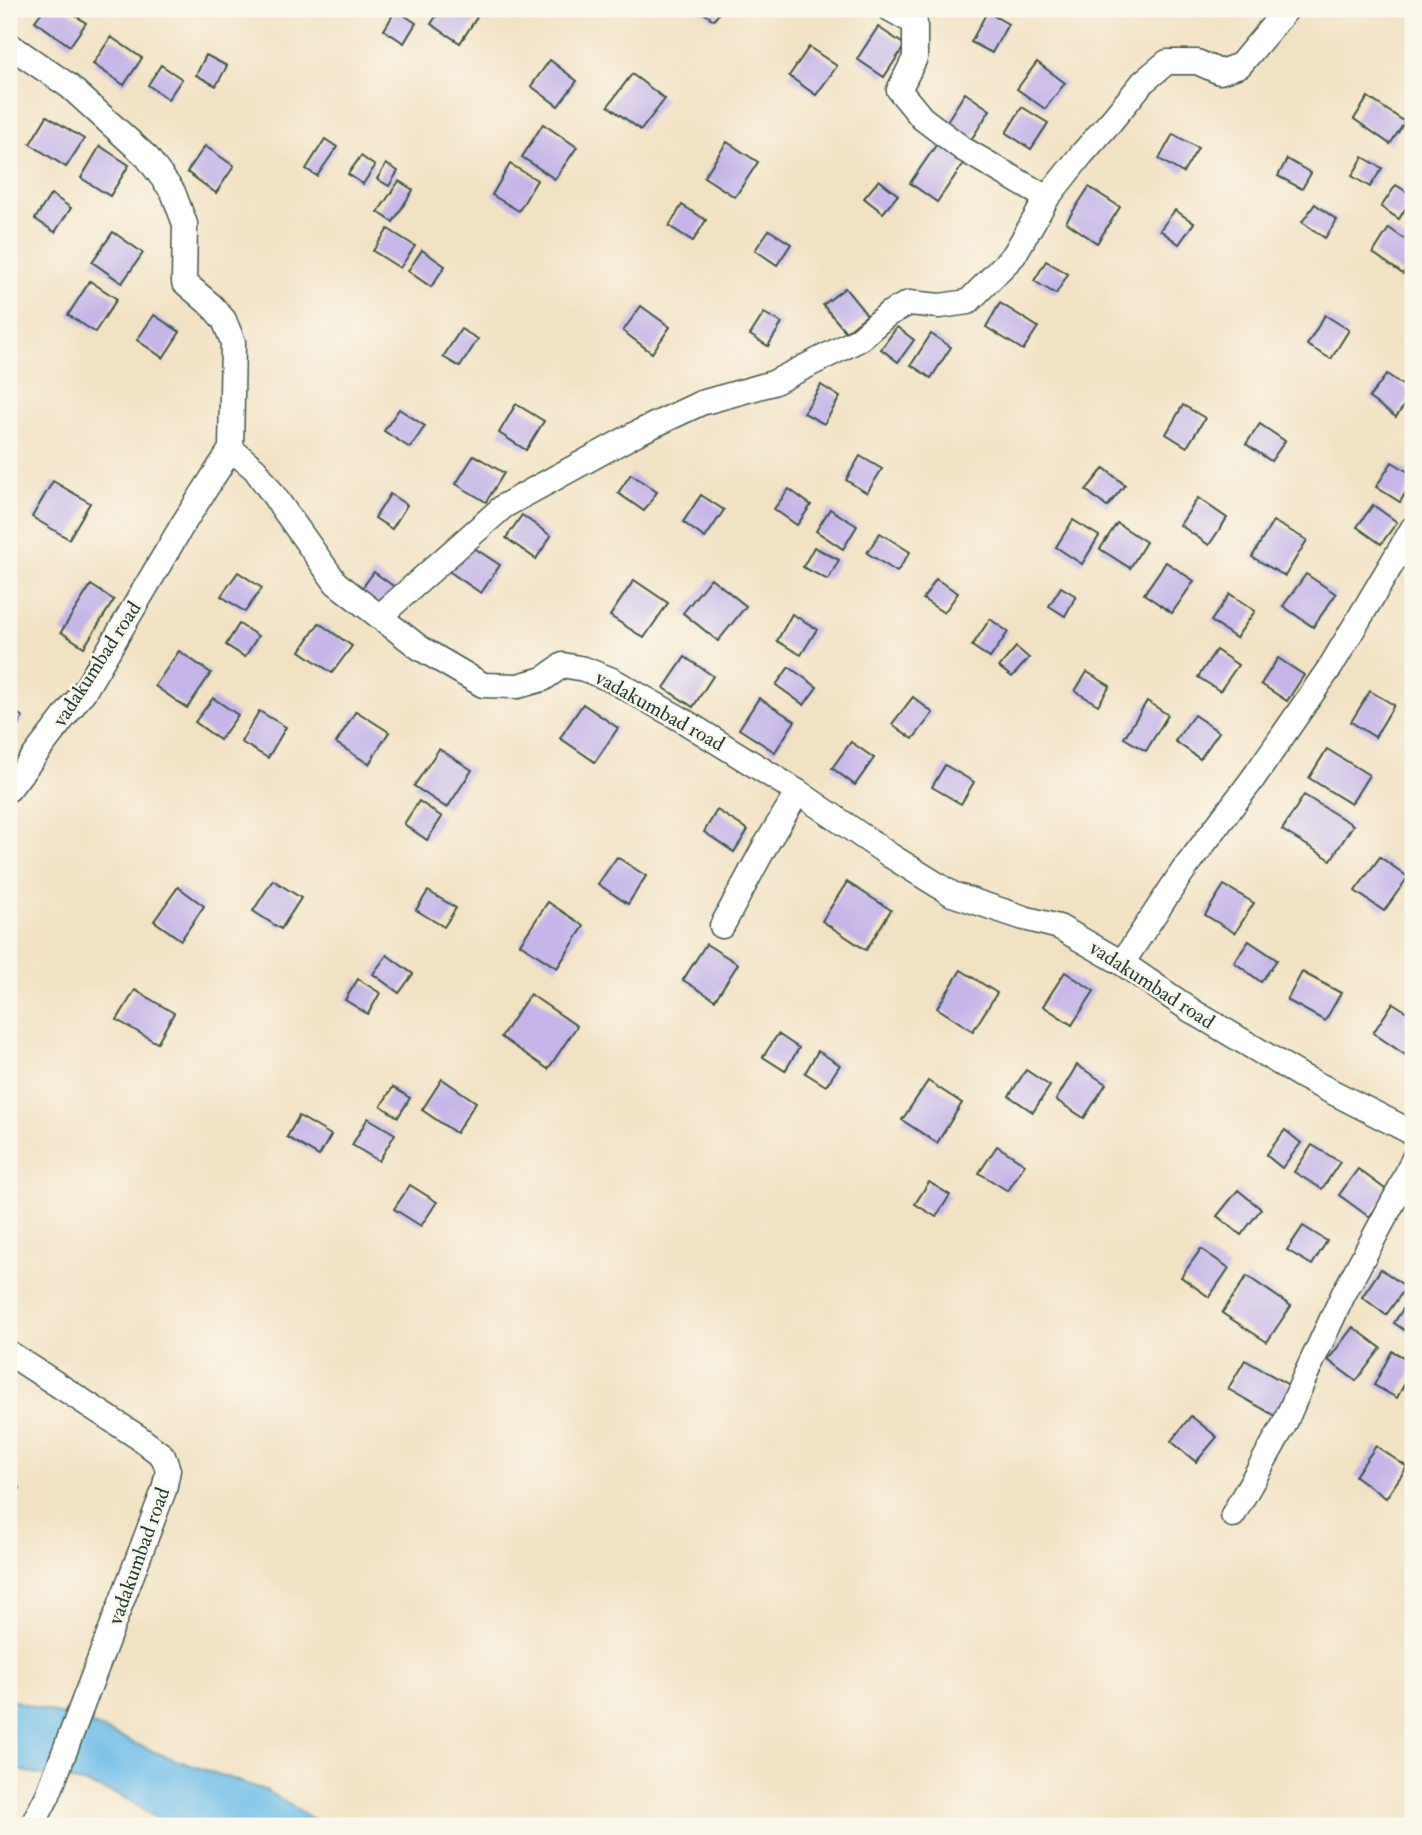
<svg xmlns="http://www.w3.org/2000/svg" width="1422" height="1835" viewBox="0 0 1422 1835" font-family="'IM FELL Double Pica',serif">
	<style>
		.water { fill: #6dbce8; stroke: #467c8e; stroke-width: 2 }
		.building { fill: #c5b5e8 }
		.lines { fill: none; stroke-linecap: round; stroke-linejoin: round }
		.minor-casing { stroke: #3f564a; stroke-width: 27 }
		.minor { stroke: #fff; stroke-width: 24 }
		.labels { text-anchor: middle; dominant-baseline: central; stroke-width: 5; stroke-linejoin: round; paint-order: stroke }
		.street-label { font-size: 21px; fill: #1f3d34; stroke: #fbf7ec }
	</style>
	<rect width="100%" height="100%" fill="#fbf7ec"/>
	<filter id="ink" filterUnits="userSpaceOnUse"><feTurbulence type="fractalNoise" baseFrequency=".0143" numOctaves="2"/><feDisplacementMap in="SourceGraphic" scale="14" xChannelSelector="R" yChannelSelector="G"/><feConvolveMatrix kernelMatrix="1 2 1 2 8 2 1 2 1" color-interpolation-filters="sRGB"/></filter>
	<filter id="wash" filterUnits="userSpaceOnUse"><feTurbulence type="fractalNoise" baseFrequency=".00686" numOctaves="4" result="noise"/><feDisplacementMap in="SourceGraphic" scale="28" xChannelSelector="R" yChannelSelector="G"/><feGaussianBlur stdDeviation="1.57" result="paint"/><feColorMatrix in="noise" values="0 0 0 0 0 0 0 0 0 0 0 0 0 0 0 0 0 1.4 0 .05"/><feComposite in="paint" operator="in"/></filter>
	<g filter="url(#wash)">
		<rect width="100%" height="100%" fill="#f2e2c4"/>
		<path class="water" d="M9,1699L88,1723L164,1756L267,1791L324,1826H186L156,1818L124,1797L83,1783L22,1771L9,1766Z"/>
		<g id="blocks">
			<g class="building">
				<path d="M44,9H66L86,23L70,46L35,21Z"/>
				<path d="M441,9H464L477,17L460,43L431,24Z"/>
				<path d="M698,9H722L714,20Z"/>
				<path d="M396,10L416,23L404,43L384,30Z"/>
				<path d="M987,12L1008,24L992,53L971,42Z"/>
				<path d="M878,27L905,45L884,77L857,59Z"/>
				<path d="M111,37L142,58L124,85L93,64Z"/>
				<path d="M809,47L837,66L816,95L789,76Z"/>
				<path d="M206,55L227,66L216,86L196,75Z"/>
				<path d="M550,60L577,81L558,106L531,86Z"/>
				<path d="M1037,62L1065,83L1045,109L1017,89Z"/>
				<path d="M161,65L182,79L168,99L148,85Z"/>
				<path d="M632,74L665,99L641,130L608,106Z"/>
				<path d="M965,93L990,110L969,143L944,126Z"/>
				<path d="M1368,97L1405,122L1390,144L1354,119Z"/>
				<path d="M1022,107L1048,123L1031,149L1006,133Z"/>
				<path d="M47,116L84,139L66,167L30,144Z"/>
				<path d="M543,124L577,147L555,179L522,157Z"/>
				<path d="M1173,134L1198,148L1183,173L1159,159Z"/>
				<path d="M325,139L337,147L317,176L306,169Z"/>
				<path d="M939,141L966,160L937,202L910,183Z"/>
				<path d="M727,142L758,162L735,197L704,177Z"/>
				<path d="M100,146L129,165L110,196L81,178Z"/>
				<path d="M205,146L234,166L216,193L187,172Z"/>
				<path d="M361,156L375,166L363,184L348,174Z"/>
				<path d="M1363,157L1382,168L1370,187L1352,176Z"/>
				<path d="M1287,159L1311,173L1302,189L1278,176Z"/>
				<path d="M386,164L398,171L389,186L377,179Z"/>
				<path d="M510,164L537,180L519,211L492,195Z"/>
				<path d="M879,180L898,195L883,213L864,198Z"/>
				<path d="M399,181L413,190L393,222L378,212Z"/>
				<path d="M1396,185L1413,196L1399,219L1381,207Z"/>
				<path d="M1089,187L1120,207L1097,243L1066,222Z"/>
				<path d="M51,194L71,208L55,232L35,219Z"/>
				<path d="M1315,204L1337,220L1325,238L1302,222Z"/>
				<path d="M682,205L706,220L693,241L669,226Z"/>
				<path d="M1175,210L1194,223L1179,244L1160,230Z"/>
				<path d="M1389,228L1413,245V258L1403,274L1373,253Z"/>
				<path d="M388,229L415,246L400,268L373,251Z"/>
				<path d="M769,230L791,244L777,265L755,250Z"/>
				<path d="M113,232L143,253L122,283L92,262Z"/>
				<path d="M422,250L445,266L431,287L408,271Z"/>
				<path d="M1046,261L1068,274L1056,294L1034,281Z"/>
				<path d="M90,281L117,299L95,332L68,315Z"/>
				<path d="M845,288L867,315L846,332L823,305Z"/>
				<path d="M1000,303L1038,327L1023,350L986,327Z"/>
				<path d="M641,306L670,327L652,353L623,331Z"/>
				<path d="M764,313L782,323L768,346L750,335Z"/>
				<path d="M154,315L180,332L163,358L137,340Z"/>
				<path d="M1325,315L1349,330L1331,359L1307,345Z"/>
				<path d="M897,327L914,340L898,362L881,349Z"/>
				<path d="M461,329L478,339L460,367L443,357Z"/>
				<path d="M931,334L951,347L931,378L911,365Z"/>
				<path d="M1387,374L1413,393L1396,417L1369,398Z"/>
				<path d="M821,385L840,397L824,424L804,413Z"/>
				<path d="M516,404L544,421L526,450L499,433Z"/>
				<path d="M1183,405L1205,418L1187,447L1166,434Z"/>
				<path d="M399,409L425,426L410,448L384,431Z"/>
				<path d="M1260,424L1285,441L1271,461L1246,444Z"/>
				<path d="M474,455L504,473L486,502L456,484Z"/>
				<path d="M860,456L882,469L867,493L846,480Z"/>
				<path d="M1392,462L1413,475V480L1400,502L1376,487Z"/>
				<path d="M1104,468L1125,485L1107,507L1086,490Z"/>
				<path d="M631,474L657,492L644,511L618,493Z"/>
				<path d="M53,481L90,503L69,539L32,517Z"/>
				<path d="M789,489L811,505L797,525L774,509Z"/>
				<path d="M390,494L407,505L392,529L375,518Z"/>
				<path d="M701,495L724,510L705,538L683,522Z"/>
				<path d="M1198,498L1227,518L1209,545L1180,525Z"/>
				<path d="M1373,505L1397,522L1381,544L1357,527Z"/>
				<path d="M830,509L857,526L843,549L816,531Z"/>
				<path d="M522,515L551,536L536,559L506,538Z"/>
				<path d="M1073,520L1099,536L1082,564L1056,547Z"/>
				<path d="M1273,521L1307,540L1285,576L1252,557Z"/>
				<path d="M1117,523L1146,542L1130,568L1100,549Z"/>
				<path d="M880,533L910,552L897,572L867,553Z"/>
				<path d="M465,542L500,565L481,593L447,570Z"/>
				<path d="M814,547L839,560L828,580L803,567Z"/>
				<path d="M1166,562L1194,581L1172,613L1144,594Z"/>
				<path d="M238,572L262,588L245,612L221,596Z"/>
				<path d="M374,572L396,588L383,607L360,591Z"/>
				<path d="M1306,574L1336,594L1313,627L1283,606Z"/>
				<path d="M711,578L746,606L718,641L683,613Z"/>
				<path d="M936,579L958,593L944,613L923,599Z"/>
				<path d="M634,580L668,603L644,638L610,616Z"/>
				<path d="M91,585L114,600L84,647L61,632Z"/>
				<path d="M1061,587L1076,596L1065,616L1049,606Z"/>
				<path d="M1230,594L1255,611L1236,638L1211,621Z"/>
				<path d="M792,614L817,629L801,655L777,641Z"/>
				<path d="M990,619L1008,632L990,658L972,646Z"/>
				<path d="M319,623L352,646L332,673L300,651Z"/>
				<path d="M239,624L258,636L245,657L226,645Z"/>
				<path d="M1016,647L1029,658L1012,677L999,667Z"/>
				<path d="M1216,650L1238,665L1220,691L1198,677Z"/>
				<path d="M179,651L211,673L187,708L155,686Z"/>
				<path d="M685,657L713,676L693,707L664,688Z"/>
				<path d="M1278,658L1304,675L1287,701L1261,684Z"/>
				<path d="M789,667L817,687L804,705L776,685Z"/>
				<path d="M1087,672L1110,686L1098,705L1075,691Z"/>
				<path d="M1370,691L1394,705L1375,737L1351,722Z"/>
				<path d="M913,697L933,713L913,739L892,724Z"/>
				<path d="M213,698L238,715L220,740L195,722Z"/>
				<path d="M759,698L795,721L775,752L739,729Z"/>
				<path d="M1147,701L1168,715L1146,751L1124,738Z"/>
				<path d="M583,704L618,728L595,762L560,738Z"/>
				<path d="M9,708L23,717L9,740Z"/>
				<path d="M259,711L286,727L268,758L241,742Z"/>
				<path d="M356,711L389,732L369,764L336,743Z"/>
				<path d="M1194,715L1219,732L1200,759L1175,741Z"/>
				<path d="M851,742L874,758L855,785L832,768Z"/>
				<path d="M439,749L472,770L447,808L414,786Z"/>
				<path d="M1327,749L1369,775L1351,804L1309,778Z"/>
				<path d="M945,765L974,782L961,804L932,787Z"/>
				<path d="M1304,795L1353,825L1331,860L1282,830Z"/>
				<path d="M419,801L442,817L427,840L404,824Z"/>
				<path d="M717,810L748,830L734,852L704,832Z"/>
				<path d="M617,857L646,876L628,904L598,884Z"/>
				<path d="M1380,857L1408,877L1384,911L1355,891Z"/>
				<path d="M273,880L301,898L281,929L253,911Z"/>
				<path d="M847,882L891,910L866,950L822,921Z"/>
				<path d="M1224,885L1254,903L1235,933L1205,915Z"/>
				<path d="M178,887L204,906L181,940L154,921Z"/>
				<path d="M428,891L456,908L444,927L416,910Z"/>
				<path d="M548,902L584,926L557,968L520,944Z"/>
				<path d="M1249,941L1277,960L1261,982L1234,962Z"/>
				<path d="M706,944L738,964L715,1000L683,980Z"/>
				<path d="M387,955L413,974L399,993L373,974Z"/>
				<path d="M961,970L997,993L973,1031L937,1008Z"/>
				<path d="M1065,972L1094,991L1072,1025L1043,1006Z"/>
				<path d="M1302,972L1341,993L1325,1021L1287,1000Z"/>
				<path d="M358,979L380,993L368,1014L345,1000Z"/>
				<path d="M135,990L174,1013L157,1043L117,1020Z"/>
				<path d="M530,994L577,1026L548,1069L501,1037Z"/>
				<path d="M1393,1003L1413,1016V1052L1410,1058L1373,1033Z"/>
				<path d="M778,1034L799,1048L785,1071L763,1057Z"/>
				<path d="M818,1051L840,1065L826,1086L805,1073Z"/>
				<path d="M1077,1065L1106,1084L1084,1118L1056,1100Z"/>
				<path d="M1026,1070L1050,1086L1033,1112L1009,1096Z"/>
				<path d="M442,1079L476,1102L456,1133L422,1110Z"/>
				<path d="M928,1081L962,1103L937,1143L902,1120Z"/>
				<path d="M393,1087L410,1098L398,1117L381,1106Z"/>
				<path d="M299,1116L331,1135L319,1156L287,1137Z"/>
				<path d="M368,1118L395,1134L379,1161L352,1145Z"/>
				<path d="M1285,1130L1301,1143L1282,1168L1266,1155Z"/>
				<path d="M1312,1145L1340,1162L1322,1189L1294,1172Z"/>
				<path d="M997,1146L1025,1164L1008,1191L979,1173Z"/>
				<path d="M1358,1169L1389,1192L1369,1217L1339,1195Z"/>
				<path d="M929,1182L950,1195L936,1217L915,1204Z"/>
				<path d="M410,1185L437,1202L421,1226L394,1209Z"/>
				<path d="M1238,1190L1261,1209L1241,1235L1217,1216Z"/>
				<path d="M1303,1226L1327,1241L1312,1265L1287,1250Z"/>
				<path d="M1201,1249L1229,1268L1209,1297L1181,1277Z"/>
				<path d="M1381,1269L1406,1287L1386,1315L1362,1297Z"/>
				<path d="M1247,1276L1291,1306L1267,1342L1222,1313Z"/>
				<path d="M1413,1293V1336L1394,1323Z"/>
				<path d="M1353,1327L1381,1348L1356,1381L1328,1360Z"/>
				<path d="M1392,1351L1413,1362V1368L1397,1398L1374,1385Z"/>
				<path d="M1245,1360L1292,1387L1275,1416L1228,1389Z"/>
				<path d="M1191,1416L1217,1437L1196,1462L1171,1441Z"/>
				<path d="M1376,1446L1407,1467L1386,1498L1355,1476Z"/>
				<path d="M9,1481L20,1488L9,1506Z"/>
			</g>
		</g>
	</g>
	<g filter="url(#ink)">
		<use href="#blocks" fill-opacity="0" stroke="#3f564a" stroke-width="2"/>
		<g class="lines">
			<g class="minor-casing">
				<g id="minor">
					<path d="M890,9L915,23V58L899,90L922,118L963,149L1047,198"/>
					<path d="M9,45L69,86L147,157L173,192L185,224L184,282L212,306L224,320L233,342L231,449"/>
					<path d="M380,616L504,506L637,433L701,403L773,383L858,340L888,314L909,303L940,306L968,302L1014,255L1047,198L1081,155L1112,120L1143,82L1167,62H1197L1220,72L1240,65L1287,9"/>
					<path d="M9,789L85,690L183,524L231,449L255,469L336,583L420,648L483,685L518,686L543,679L563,665L584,669L612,680L679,718L798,792L891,856L952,894L1024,918L1059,927L1122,963L1192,1011L1303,1077L1413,1133"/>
					<path d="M722,926L764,848L798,792"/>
					<path d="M1122,963L1183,871L1252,780L1331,666L1413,528"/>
					<path d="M9,1353L138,1437L163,1456L168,1470L164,1490L48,1795L32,1826"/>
					<path d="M1233,1515L1284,1425L1306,1374L1344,1293L1399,1191L1413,1160"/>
				</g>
			</g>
			<use href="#minor" class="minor"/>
		</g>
	</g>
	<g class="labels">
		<g class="street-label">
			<text transform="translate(97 664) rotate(-57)">vadakumbad road</text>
			<text transform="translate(660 711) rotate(29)">vadakumbad road</text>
			<text transform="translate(1152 985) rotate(33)">vadakumbad road</text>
			<text transform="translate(139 1556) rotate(-70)">vadakumbad road</text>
		</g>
	</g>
	<rect width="1422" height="1835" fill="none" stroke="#fbf7ec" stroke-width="35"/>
</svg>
